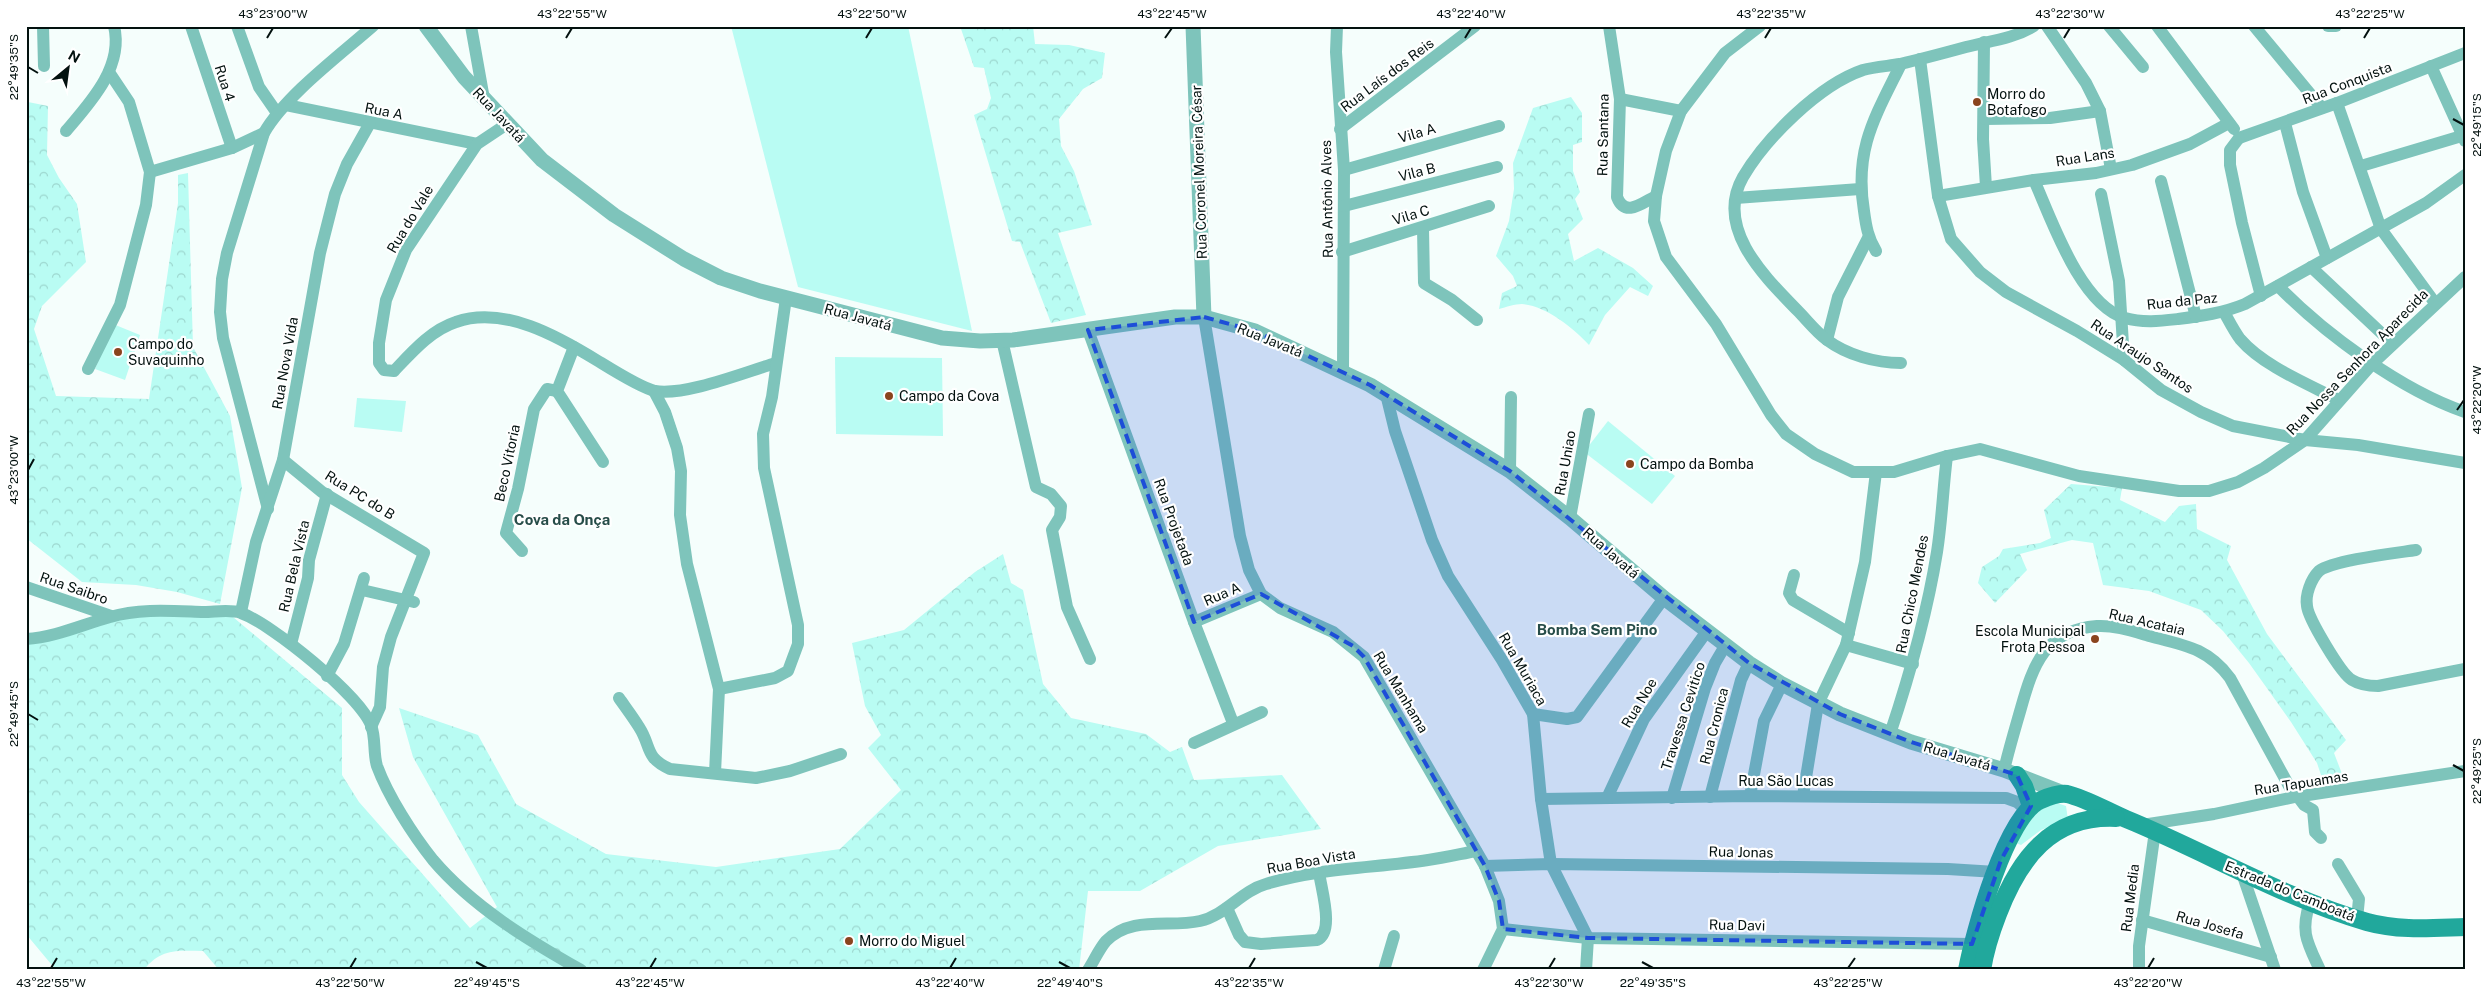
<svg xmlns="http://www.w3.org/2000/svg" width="2491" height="996" viewBox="0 0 2491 996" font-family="'Public Sans',sans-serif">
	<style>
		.green { fill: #b9fcf3 }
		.forest { fill: url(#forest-crowns) }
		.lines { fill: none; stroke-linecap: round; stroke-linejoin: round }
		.minor { stroke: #7ec4bb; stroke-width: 12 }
		.tertiary { stroke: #7ec4bb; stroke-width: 15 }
		.secondary { stroke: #21a89c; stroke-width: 18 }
		.marked { fill: #1d4ed8; fill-opacity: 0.2; stroke: #1d4ed8; stroke-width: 4; stroke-dasharray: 10 6; stroke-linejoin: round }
		.ticks { fill: none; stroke: #03110f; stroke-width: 2 }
		.poi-dot { fill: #8a441e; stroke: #fff; stroke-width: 2 }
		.labels { text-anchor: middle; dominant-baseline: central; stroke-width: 4.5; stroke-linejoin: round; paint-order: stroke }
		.street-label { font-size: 14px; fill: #03110f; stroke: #fff }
		.poi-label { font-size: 14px; fill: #03110f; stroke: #fff; text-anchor: start }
		.neighbourhood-label { font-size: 15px; font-weight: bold; fill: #274d49; stroke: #fff }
		.neatline { fill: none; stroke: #03110f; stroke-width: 2 }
		.ticks-label { font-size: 12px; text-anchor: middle; fill: #03110f }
	</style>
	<defs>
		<pattern id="forest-crowns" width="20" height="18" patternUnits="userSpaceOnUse" patternTransform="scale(1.25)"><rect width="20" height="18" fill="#b9fcf3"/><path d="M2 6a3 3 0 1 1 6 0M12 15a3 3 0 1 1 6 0" fill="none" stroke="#9dd7cf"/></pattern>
	</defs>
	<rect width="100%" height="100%" fill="#f5fefc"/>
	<g class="green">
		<path d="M731,26H908L972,331L798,287Z"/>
		<path d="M113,324L140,335L125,380L95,369Z"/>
		<path d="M835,357L942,358L943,436L836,434Z"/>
		<path d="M357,398L406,401L402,432L354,427Z"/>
		<path d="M1608,421L1675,476L1652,504L1584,452Z"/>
		<path d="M2057,803L2066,806L2068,820L2041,830L2021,845L2013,842L2039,809Z"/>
	</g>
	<g class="forest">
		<path d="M960,26H1033L1035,44L1069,45L1105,53L1102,78L1083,89L1059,119L1061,146L1074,171L1092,225L1058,233L1086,315L1051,323L1020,242L1012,241L974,115L987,109L991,98L984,68L974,67Z"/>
		<path d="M26,80L28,102L48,106L47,155L59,178L77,204L86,262L42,306L34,329L56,396L149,399L178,203V175L188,173L193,347L230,416L242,488L220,604L177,592L136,585L82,582L26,538Z"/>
		<path d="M1571,97L1582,113V142L1573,145V171L1580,192L1575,199L1583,219L1568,234L1574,261L1598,248L1633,268L1653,286L1648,296L1630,287L1605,315L1589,345C1575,329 1545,305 1522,304C1515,304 1506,307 1499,309L1502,293L1517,286L1513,276L1496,256L1509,221L1514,189L1513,163L1533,108Z"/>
		<path d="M2071,484L2122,488L2120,500L2165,522L2179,506L2196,504L2197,529L2231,546L2227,560L2267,634L2346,740L2334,753L2344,779L2334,788L2323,781L2317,763L2291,722L2249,663L2223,631L2201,610L2149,591L2103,585L2093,543L2072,540L2020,554L2027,570L1995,603L1978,583L1982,567L1999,556L2003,549L2040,543L2051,538L2044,510Z"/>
		<path d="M1003,554L1011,583L1023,590L1043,684L1071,718L1146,734L1170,752L1182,747L1194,780L1282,775L1321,829L1218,846L1140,891H1088L1079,970H219L203,951C178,951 161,948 144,970H56L26,934V643L159,610L227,612L342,708V775L359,802L470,928L497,907L413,757L399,708L478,735L516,804L606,854L716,867L840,849L901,790L868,748L881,735L865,706L852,643L904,630L975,572Z"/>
	</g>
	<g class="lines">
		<g class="minor">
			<path d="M43,26L44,66"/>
			<path d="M191,26L232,148"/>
			<path d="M237,26L259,87L277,113"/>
			<path d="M471,26L484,99"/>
			<path d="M1337,26L1336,52L1344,170L1343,372"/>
			<path d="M1609,26L1620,99L1617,197C1625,218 1642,203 1656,196"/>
			<path d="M1760,26L1725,53L1681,111L1666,151L1656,196L1654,221L1666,257L1716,324L1771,415L1786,434L1815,454L1853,472H1894L1947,456L1980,449L2079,476L2179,491H2209L2238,482L2264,468L2305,440L2373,363L2465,277"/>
			<path d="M2047,26L2086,83L2100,111L2111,169"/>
			<path d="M2109,26L2143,67"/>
			<path d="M2157,26L2234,129"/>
			<path d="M2254,26L2322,108"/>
			<path d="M2328,26H2336"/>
			<path d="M1984,42L1983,139L1986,187"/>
			<path d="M1920,59L1938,196L1951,239L1980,272L2006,292L2077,331L2124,360L2161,390L2201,412L2233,426L2305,440L2358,445L2465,463"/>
			<path d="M2431,66L2465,141"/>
			<path d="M1620,99L1681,111"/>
			<path d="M2337,103L2381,229L2435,303"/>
			<path d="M286,105L477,144"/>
			<path d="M1985,119L2050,118L2100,111"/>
			<path d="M2285,123L2303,192L2327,258"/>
			<path d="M507,124L477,144L406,250L386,300L379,343V363L384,370L394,371C412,352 431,330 456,322C504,305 559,337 598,361C611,369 641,388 655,391C686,396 745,372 776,363"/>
			<path d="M1340,129L1475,26"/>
			<path d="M66,131C90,103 124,67 114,26"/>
			<path d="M2239,138L2337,103L2465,53"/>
			<path d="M2239,138L2230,150V165L2242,223L2261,296"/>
			<path d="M2361,166L2465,135"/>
			<path d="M1344,170L1499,126"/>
			<path d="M150,172L232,148L264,133"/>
			<path d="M2034,180C2051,218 2080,305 2125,318C2143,323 2160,321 2178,319C2202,316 2223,313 2245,304L2426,203L2465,175"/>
			<path d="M2161,181L2196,317"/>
			<path d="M2101,194L2119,281L2124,360"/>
			<path d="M1938,196L2034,180L2096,173L2132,165L2190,144L2229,123"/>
			<path d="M1736,198L1860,189"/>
			<path d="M1344,206L1497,167"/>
			<path d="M1423,228L1424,283L1452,300L1477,320"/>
			<path d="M1876,251C1868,238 1866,226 1864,211C1854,149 1875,117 1901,64"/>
			<path d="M1342,252L1489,206"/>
			<path d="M2311,267L2393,344"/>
			<path d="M2278,286C2325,334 2401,390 2465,412"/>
			<path d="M2224,312C2229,321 2234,331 2240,339C2263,366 2308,384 2339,400"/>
			<path d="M1204,317L1240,536L1249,570L1261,594L1280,608L1333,632L1364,657L1485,866L1499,901L1503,929L1483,970"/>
			<path d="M1088,330L1194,622L1233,723"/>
			<path d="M1002,340L1036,487L1051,494L1061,506L1060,517L1052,530L1067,607L1090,659"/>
			<path d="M1827,340L1838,297L1868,238"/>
			<path d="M574,347L557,391L603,462"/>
			<path d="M1901,363C1876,363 1847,355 1827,340C1816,332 1807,320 1797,310C1765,277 1714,228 1743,177C1766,138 1819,85 1863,70C1874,67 1888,66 1900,64C1922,59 1944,53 1966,47C1989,41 2013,39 2034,26"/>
			<path d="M88,369L120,305L146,205L150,172L129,102L109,72"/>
			<path d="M654,391L665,412L677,448L681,471L680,515L687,564L719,689L715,773"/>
			<path d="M1386,394L1395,431L1432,540L1448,576L1502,660L1533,714L1541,799L1551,864L1588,938L1586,970"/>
			<path d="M283,460L322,492L424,553L391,637L383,667L380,707L371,727"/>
			<path d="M1510,471L1511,397"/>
			<path d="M268,509L223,338L220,312L222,279L227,253L264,133C285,96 340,55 373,26"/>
			<path d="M1570,518L1589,414"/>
			<path d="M2416,550C2396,553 2333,560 2319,571C2311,579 2305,595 2307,606C2308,618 2341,674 2352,680C2360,685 2369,686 2378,686L2465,669"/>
			<path d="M522,551L506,533L518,489L534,409L547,389L557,391"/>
			<path d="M1794,575L1789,593L1793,600L1849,633"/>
			<path d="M26,587L111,616"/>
			<path d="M362,590L414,602"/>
			<path d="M241,612L256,542L283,460L320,253L335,194L347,164L370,123"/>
			<path d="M1194,622L1261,594"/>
			<path d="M26,639C56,637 81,625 110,617C140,608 173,611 204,612C215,612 231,609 241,613C272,624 359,695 371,725C376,738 373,753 377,766C388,796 413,835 433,860C473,907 528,940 581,970"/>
			<path d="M291,644L308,578L309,560L327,494"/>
			<path d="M1846,645L1913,664"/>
			<path d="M327,676L344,644L364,578"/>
			<path d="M719,689L775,678L788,671L798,644V625L764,468L763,434L772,397L786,298"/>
			<path d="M619,698C626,708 633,717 639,727C652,747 644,757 670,769L756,778L790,771L841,754"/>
			<path d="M1533,714L1567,719L1577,717L1664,598"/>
			<path d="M1890,734C1910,674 1927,614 1937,552C1942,520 1943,488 1947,456"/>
			<path d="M1194,743L1262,712"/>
			<path d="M2004,770C2009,749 2015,729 2021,708C2033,665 2045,630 2097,626C2114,625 2132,631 2149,636C2184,645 2208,648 2230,678L2295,797"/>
			<path d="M1750,796L1764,721L1782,684"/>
			<path d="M1803,796L1818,704L1846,645L1865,562L1876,472"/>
			<path d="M1710,797L1741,680L1749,663"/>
			<path d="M2298,797L2304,805L2313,810L2315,832L2321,838"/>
			<path d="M1607,798L1644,719L1707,631"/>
			<path d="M1672,798L1705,688L1715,663L1725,646"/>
			<path d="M1541,799L1750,796L2006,798L2017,802L2026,810"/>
			<path d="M2142,825L2214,814L2295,797L2465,771"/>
			<path d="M2338,864L2359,899L2357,919"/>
			<path d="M1485,866L1551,864L1948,869L1996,872"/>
			<path d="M2242,873L2275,970"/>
			<path d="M2310,902C2300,932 2307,942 2320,970"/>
			<path d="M1227,908L1239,935L1245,942L1261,944L1317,940C1335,932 1321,889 1319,872"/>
			<path d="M2142,920L2271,957"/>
			<path d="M1503,929L1588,938L1972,944"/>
			<path d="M1088,970C1094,961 1099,949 1106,941C1132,915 1169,928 1200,921C1226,915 1241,891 1266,884C1318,868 1374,868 1428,860C1444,858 1460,854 1476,851"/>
			<path d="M1384,970L1394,936"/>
			<path d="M2139,970V946L2155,831"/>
		</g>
		<g class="tertiary">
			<path d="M426,26L464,77L542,160L614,215L684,259L721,278L760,291L942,338L980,341L1013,340L1175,317H1204L1255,331L1370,385L1510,471L1570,518L1664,598L1749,663L1782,684L1840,714L1911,742L2004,770L2066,794"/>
			<path d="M1193,26L1204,317"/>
		</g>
		<g class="secondary">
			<path d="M2017,775L2024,786L2031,806"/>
			<path d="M1967,970C1974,933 2006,814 2041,800C2048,797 2060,793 2067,794C2085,798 2109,812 2126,819C2207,852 2283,898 2367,922C2399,931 2432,928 2465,927"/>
			<path d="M1982,970C1985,951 1991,932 1998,914C2019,859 2051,815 2116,818"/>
		</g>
	</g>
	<path class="marked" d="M1204,317L1255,331L1370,385L1510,471L1749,663L1840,714L1911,742L2017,775L2031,806L2001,860L1972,944L1588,938L1503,929L1499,901L1485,866L1364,657L1353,646L1261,594L1194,622L1088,330Z"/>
	<path class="ticks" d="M267,38L273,28M566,38L572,28M866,38L872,28M1165,38L1172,28M1465,38L1471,28M1765,38L1771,28M2064,38L2070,28M2364,38L2370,28M28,67L38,73M2453,119L2464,125M2457,410L2464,400M28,470L34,459M28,714L38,720M2453,765L2464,771M476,962L487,968M1059,962L1070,968M1642,962L1653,968M51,968L57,958M350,968L356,958M650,968L656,958M950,968L956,958M1249,968L1255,958M1549,968L1555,958M1848,968L1855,958M2148,968L2154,958"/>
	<g class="poi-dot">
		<circle cx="1977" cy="102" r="5"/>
		<circle cx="118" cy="352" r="5"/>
		<circle cx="889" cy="396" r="5"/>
		<circle cx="1630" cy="464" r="5"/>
		<circle cx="2095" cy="639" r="5"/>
		<circle cx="849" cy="941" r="5"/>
	</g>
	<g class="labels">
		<g class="street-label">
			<text transform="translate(1387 75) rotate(-37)">Rua Laís dos Reis</text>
			<text transform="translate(225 83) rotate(72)">Rua 4</text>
			<text transform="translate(2347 83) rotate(-21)">Rua Conquista</text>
			<text transform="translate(384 111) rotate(11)">Rua A</text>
			<text transform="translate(499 115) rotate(47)">Rua Javatá</text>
			<text transform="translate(1417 133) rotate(-16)">Vila A</text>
			<text transform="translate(1603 135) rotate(-89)">Rua Santana</text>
			<text transform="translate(2085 157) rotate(-9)">Rua Lans</text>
			<text transform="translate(1199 172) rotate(-92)">Rua Coronel Moreira César</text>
			<text transform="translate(1417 172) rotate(-14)">Vila B</text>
			<text transform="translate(1327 199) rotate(-91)">Rua Antônio Alves</text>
			<text transform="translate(1411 215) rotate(-17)">Vila C</text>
			<text transform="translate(410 219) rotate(-59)">Rua do Vale</text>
			<text transform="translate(2182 301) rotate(-6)">Rua da Paz</text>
			<text transform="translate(858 317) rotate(15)">Rua Javatá</text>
			<text transform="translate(1270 340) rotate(22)">Rua Javatá</text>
			<text transform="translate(2142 356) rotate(34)">Rua Araujo Santos</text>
			<text transform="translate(2357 362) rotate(-46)">Rua Nossa Senhora Aparecida</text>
			<text transform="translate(285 363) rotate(-80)">Rua Nova Vida</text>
			<text transform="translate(507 463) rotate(-78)">Beco Vitoria</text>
			<text transform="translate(1565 463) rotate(-80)">Rua Uniao</text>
			<text transform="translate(360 495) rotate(32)">Rua PC do B</text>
			<text transform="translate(1174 522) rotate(70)">Rua Projetada</text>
			<text transform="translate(1611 553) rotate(41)">Rua Javatá</text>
			<text transform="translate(294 566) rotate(-77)">Rua Bela Vista</text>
			<text transform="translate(74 588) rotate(19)">Rua Saibro</text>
			<text transform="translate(1222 594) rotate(-23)">Rua A</text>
			<text transform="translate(1912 594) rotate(-79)">Rua Chico Mendes</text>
			<text transform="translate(2147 622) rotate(13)">Rua Acataia</text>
			<text transform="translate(1523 669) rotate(60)">Rua Muriaca</text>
			<text transform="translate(1401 692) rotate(59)">Rua Manhama</text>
			<text transform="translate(1639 703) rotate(-59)">Rua Noe</text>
			<text transform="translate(1683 716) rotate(-72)">Travessa Cevitico</text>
			<text transform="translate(1714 726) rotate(-76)">Rua Cronica</text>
			<text transform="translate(1957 756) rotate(17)">Rua Javatá</text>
			<text x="1786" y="781">Rua São Lucas</text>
			<text transform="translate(2301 783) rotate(-9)">Rua Tapuamas</text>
			<text transform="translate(1741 852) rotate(1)">Rua Jonas</text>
			<text transform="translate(1311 861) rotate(-10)">Rua Boa Vista</text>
			<text transform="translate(2290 891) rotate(22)">Estrada do Camboatá</text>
			<text transform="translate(2130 898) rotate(-83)">Rua Media</text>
			<text transform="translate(1737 925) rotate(1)">Rua Davi</text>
			<text transform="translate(2210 925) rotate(16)">Rua Josefa</text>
		</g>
		<g class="poi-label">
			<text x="1987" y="94">Morro do<tspan x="1987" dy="16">Botafogo</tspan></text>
			<text x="128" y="344">Campo do<tspan x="128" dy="16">Suvaquinho</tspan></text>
			<text x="899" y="396">Campo da Cova</text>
			<text x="1640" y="464">Campo da Bomba</text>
			<text x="2085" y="631" text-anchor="end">Escola Municipal<tspan x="2085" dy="16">Frota Pessoa</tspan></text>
			<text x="859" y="941">Morro do Miguel</text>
		</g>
		<g class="neighbourhood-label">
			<text x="562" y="519">Cova da Onça</text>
			<text x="1597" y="629">Bomba Sem Pino</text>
		</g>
	</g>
	<rect width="2491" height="996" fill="none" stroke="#ffffff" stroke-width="55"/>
	<g transform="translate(68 68) rotate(29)" stroke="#ffffff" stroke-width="4" paint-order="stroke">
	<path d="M0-4L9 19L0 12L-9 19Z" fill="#03110f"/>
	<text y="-8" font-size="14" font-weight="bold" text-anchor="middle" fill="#03110f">N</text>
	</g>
	<rect x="28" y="28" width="2436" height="940" class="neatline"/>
	<g class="ticks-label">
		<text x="273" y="18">43°23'00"W</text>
		<text x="572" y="18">43°22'55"W</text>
		<text x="872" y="18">43°22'50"W</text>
		<text x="1172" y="18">43°22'45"W</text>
		<text x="1471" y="18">43°22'40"W</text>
		<text x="1771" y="18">43°22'35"W</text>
		<text x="2070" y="18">43°22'30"W</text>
		<text x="2370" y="18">43°22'25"W</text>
		<text transform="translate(14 67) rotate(-90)" y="4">22°49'35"S</text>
		<text transform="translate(2477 125) rotate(-90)" y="4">22°49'15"S</text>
		<text transform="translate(2477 400) rotate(-90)" y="4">43°22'20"W</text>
		<text transform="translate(14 470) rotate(-90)" y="4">43°23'00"W</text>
		<text transform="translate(14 714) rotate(-90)" y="4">22°49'45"S</text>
		<text transform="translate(2477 771) rotate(-90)" y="4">22°49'25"S</text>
		<text x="51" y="987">43°22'55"W</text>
		<text x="350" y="987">43°22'50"W</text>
		<text x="487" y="987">22°49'45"S</text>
		<text x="650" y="987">43°22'45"W</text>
		<text x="950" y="987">43°22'40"W</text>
		<text x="1070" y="987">22°49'40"S</text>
		<text x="1249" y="987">43°22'35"W</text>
		<text x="1549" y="987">43°22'30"W</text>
		<text x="1653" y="987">22°49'35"S</text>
		<text x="1848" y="987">43°22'25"W</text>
		<text x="2148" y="987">43°22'20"W</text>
	</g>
</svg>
